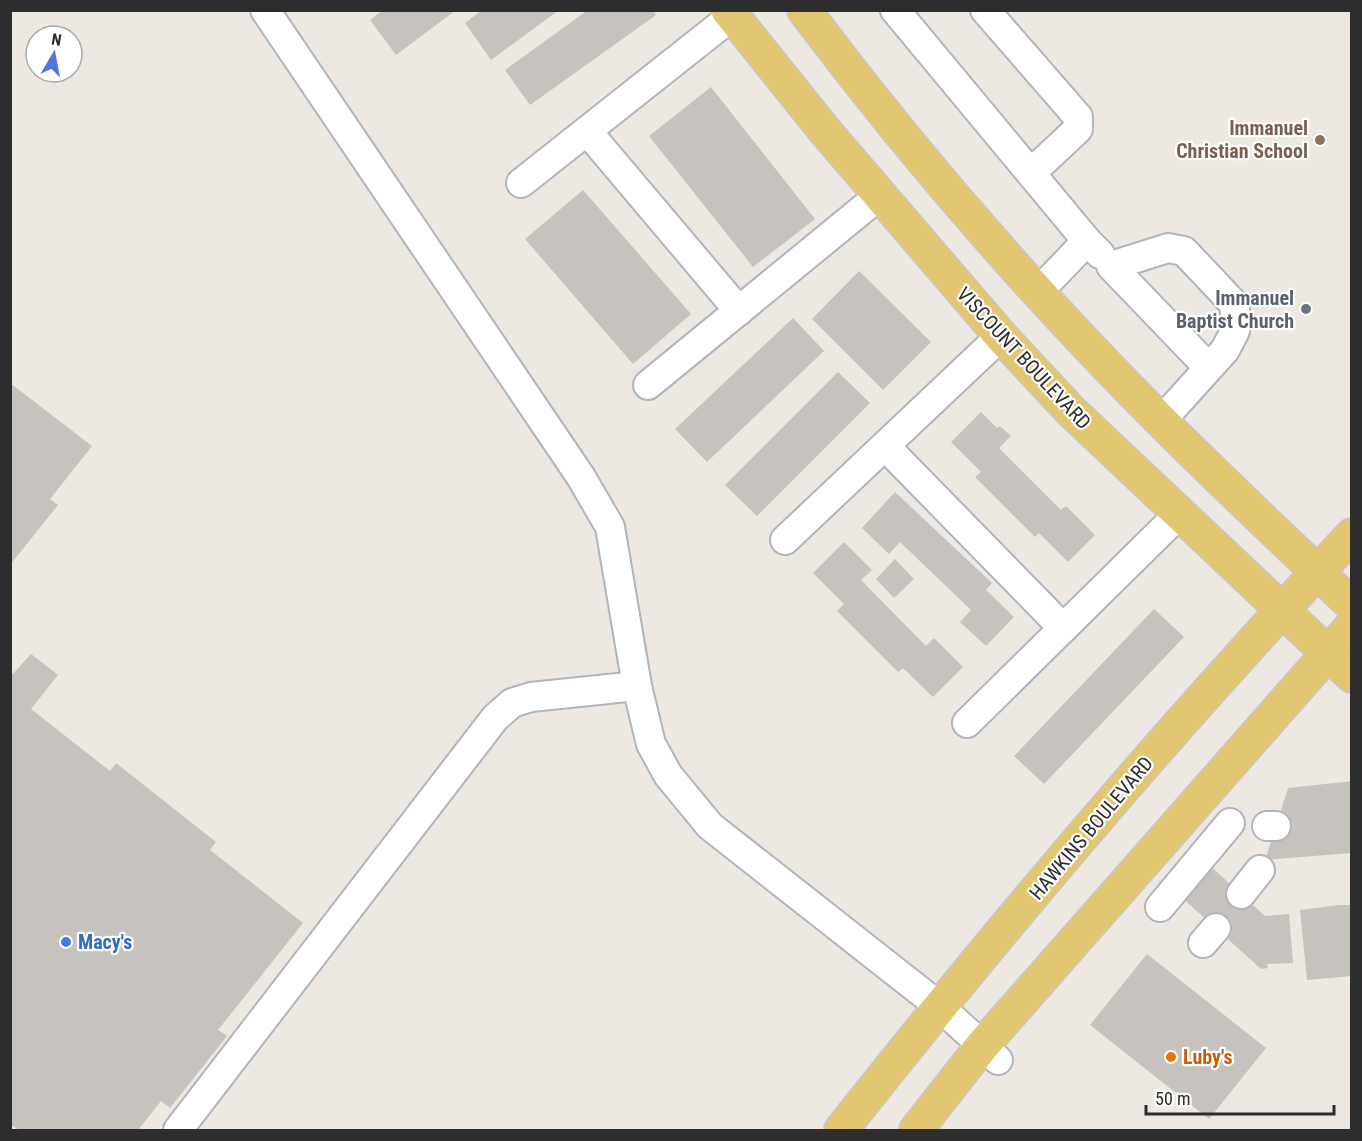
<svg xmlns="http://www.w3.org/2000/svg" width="1362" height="1141" viewBox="0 0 1362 1141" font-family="'Roboto Condensed',sans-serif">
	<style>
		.building { fill: #c6c2bd }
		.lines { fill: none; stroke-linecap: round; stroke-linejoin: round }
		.minor-tunnel { stroke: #c7c3be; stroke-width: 28; stroke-dasharray: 28 14; stroke-linecap: butt }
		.minor-casing { stroke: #b2b4bc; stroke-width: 32 }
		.major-casing { stroke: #c8c8c8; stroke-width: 36 }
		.minor { stroke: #fff; stroke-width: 28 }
		.major { stroke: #e2c672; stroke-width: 33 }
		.education-dot { fill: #8d6e63; stroke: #fff; stroke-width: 2 }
		.worship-dot { fill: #6b7280; stroke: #fff; stroke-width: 2 }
		.shop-dot { fill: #3f7fe0; stroke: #fff; stroke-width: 2 }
		.food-dot { fill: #e8710a; stroke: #fff; stroke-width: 2 }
		.labels { text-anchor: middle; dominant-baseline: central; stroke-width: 4.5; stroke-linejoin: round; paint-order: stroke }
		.education-label { font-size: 20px; font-weight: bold; fill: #785e54; stroke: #fff; text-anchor: end }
		.worship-label { font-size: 20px; font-weight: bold; fill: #5b616d; stroke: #fff; text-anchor: end }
		.street-label { font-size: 20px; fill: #2d2d2d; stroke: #fff }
		.shop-label { font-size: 20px; font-weight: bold; fill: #366cbe; stroke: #fff; text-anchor: start }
		.food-label { font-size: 20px; font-weight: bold; fill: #c56008; stroke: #fff; text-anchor: start }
	</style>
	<rect width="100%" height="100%" fill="#ede8e2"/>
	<g class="building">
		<path d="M383,10H456L396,55L370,20Z"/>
		<path d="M482,10H559L491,60L465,23Z"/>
		<path d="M588,10H653L656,15L530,105L505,70Z"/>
		<path d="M711,87L815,219L753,267L649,136Z"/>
		<path d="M583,190L691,314L633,364L525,239Z"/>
		<path d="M859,271L931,342L883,390L812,319Z"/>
		<path d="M793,318L824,351L707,462L675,429Z"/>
		<path d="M838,372L870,403L757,516L725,485Z"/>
		<path d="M10,383L92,446L50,499L58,505L10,565Z"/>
		<path d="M981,412L997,428L1000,426L1011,436L999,448L1061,510L1066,506L1095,535L1068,562L1039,533L1035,537L975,477L981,472L951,442Z"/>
		<path d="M895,492L992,583L986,590L1014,617L986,646L960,622L971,610L900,542L889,554L862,528Z"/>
		<path d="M844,542L872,570L861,580L926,646L934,638L963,667L933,697L903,668L898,672L837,611L844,604L813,573Z"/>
		<path d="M895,559L914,579L894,598L876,579Z"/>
		<path d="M1154,609L1184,637L1044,784L1014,756Z"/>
		<path d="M31,654L58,675L31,709L110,771L116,763L216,842L210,850L303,923L218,1030L227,1036L170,1108L161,1101L138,1130H19L10,1124V677Z"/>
		<path d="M1352,781V853L1265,860L1288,788Z"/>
		<path d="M1208,864L1265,916L1289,914L1293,963L1267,964L1268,968L1261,969L1179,895Z"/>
		<path d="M1338,905H1352V976L1307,980L1300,910Z"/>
		<path d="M1147,954L1266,1048L1209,1119L1090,1025Z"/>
	</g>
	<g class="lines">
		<g class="minor-tunnel">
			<path d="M1276,826L1352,819"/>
			<path d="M1216,928L1241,894"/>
		</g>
		<g class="minor-casing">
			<g id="minor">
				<path d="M265,10L581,477L610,527L637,686L651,744L668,775L710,826L939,1006L998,1060"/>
				<path d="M895,10L1087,241"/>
				<path d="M985,10L1078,117V129L1031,173"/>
				<path d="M587,131L739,311"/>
				<path d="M521,183L732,16"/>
				<path d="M1039,291L1087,241L1100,254"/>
				<path d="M648,385L880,195"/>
				<path d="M1161,421L1225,350L1235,331V305L1184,251L1168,248L1111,266L1208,367"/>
				<path d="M885,446L1063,628"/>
				<path d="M785,540L1001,336"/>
				<path d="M967,723L1179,514"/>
				<path d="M1267,826H1276"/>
				<path d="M1241,894L1260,870"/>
				<path d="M1160,907L1230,823"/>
				<path d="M1203,943L1216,928"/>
				<path d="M178,1130L495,718L512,703L531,697L637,686"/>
			</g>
		</g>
		<g class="major-casing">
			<g id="major">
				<path d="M728,10L825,131L1001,336L1071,411L1352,676"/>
				<path d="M804,10C913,155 1034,294 1162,422C1224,484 1288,544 1352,605"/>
				<path d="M841,1130C1003,925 1172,726 1352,535"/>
				<path d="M916,1130L982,1046L1352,626"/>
			</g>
		</g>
		<use href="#minor" class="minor"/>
		<use href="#major" class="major"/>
	</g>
	<circle class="education-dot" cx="1320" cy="140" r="6"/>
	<circle class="worship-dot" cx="1306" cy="309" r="6"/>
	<circle class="shop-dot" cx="66" cy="942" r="6"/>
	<circle class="food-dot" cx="1171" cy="1057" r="6"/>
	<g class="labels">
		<g class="education-label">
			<text x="1308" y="128">Immanuel<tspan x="1308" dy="23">Christian School</tspan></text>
		</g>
		<g class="worship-label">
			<text x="1294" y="298">Immanuel<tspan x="1294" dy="23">Baptist Church</tspan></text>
		</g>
		<g class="street-label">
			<text transform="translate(1024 358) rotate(47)">VISCOUNT BOULEVARD</text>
			<text transform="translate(1091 828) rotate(-50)">HAWKINS BOULEVARD</text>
		</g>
		<g class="shop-label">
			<text x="78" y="942">Macy's</text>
		</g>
		<g class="food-label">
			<text x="1183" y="1057">Luby's</text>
		</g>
	</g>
	<rect width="1362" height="1141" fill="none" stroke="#2d2d2d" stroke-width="24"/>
	<g transform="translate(54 54) rotate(10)"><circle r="28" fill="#ffffff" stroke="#ababab" stroke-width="1.5"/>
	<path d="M0-4.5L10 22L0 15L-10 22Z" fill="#5673e6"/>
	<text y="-9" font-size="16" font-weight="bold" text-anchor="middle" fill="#2d2d2d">N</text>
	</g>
	<path d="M1146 1105v9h188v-9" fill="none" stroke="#2d2d2d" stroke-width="3"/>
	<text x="1155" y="1105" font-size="18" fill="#2d2d2d" stroke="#ffffff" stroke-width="4.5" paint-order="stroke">50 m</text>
</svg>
